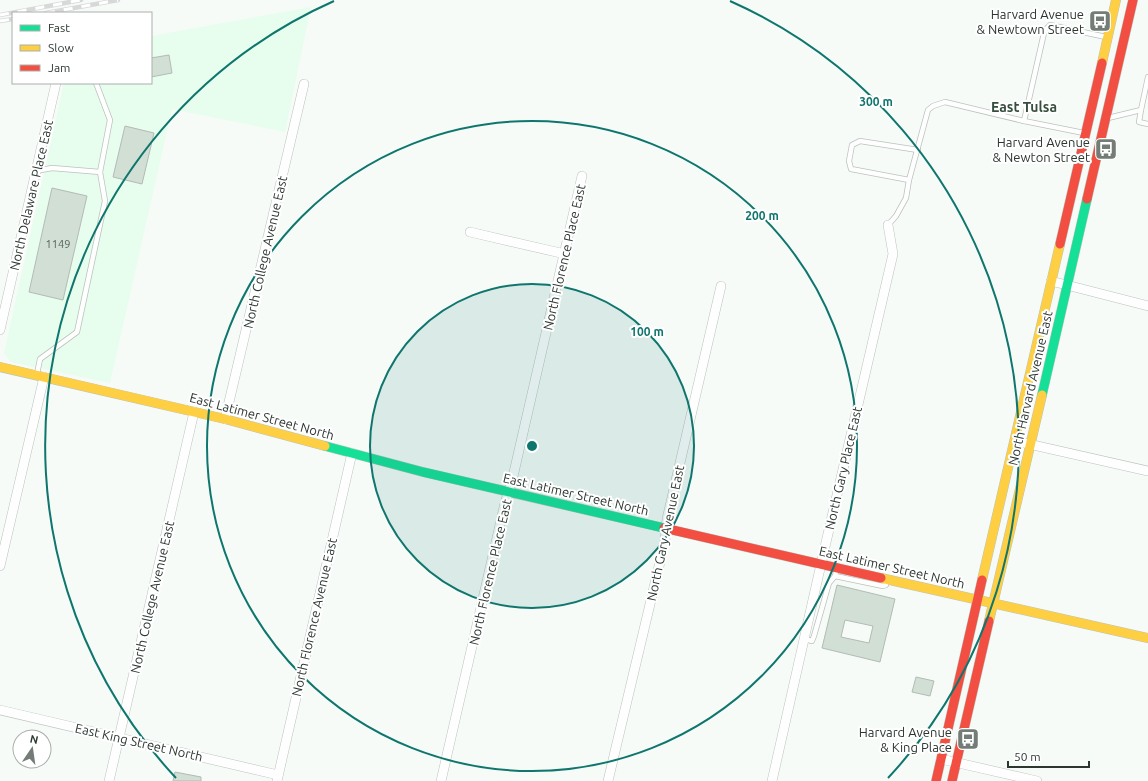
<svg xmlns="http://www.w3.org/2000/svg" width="1148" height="781" viewBox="0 0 1148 781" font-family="Ubuntu,sans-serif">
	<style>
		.built { fill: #e7fded }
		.building { fill: #d1dfd5; stroke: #b3bbb5; fill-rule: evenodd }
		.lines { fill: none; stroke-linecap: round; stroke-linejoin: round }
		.lane-casing { stroke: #bbc3bd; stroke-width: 6 }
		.street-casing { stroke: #bbc3bd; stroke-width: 10 }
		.fast-casing { stroke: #bbc3bd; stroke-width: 10 }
		.slow-casing { stroke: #bbc3bd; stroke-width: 10 }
		.jam-casing { stroke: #bbc3bd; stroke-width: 10 }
		.lane { stroke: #fefefe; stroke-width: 4.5 }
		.street { stroke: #fefefe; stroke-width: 9 }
		.fast { stroke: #16e098; stroke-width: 9 }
		.slow { stroke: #ffcf43; stroke-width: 9 }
		.jam { stroke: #f24e42; stroke-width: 9 }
		.rail-casing { stroke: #d7d8d7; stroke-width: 4.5 }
		.rail { stroke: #fff; stroke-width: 3; stroke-dasharray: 9; stroke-linecap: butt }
		.ring { fill: none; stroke: #0f766e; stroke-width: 2 }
		.labels { text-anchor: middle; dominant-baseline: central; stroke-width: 4; stroke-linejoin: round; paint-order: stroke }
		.number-label { font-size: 11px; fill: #556159 }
		.poi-label { font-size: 13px; fill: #2c3730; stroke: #fff; text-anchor: end }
		.street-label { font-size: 13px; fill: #2c3730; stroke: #fff }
		.neighbourhood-label { font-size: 14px; font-weight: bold; fill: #364e3e; stroke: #fff }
		.centre { fill: #0f766e; stroke: #fff; stroke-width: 2 }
		.ring-label { font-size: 12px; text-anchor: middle; font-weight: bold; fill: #0f766e; stroke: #fff; stroke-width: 4; stroke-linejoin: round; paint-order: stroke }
	</style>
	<rect width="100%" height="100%" fill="#f6fbf7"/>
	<path class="built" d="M311,7L285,132L172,109L110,383L11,362L4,353L64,83H151V36Z"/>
	<g class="building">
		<path d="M169,55L172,73L151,77V58Z"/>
		<path d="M125,126L154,133L142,184L113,177Z"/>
		<path d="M52,188L87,196L63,300L29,292Z"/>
		<path d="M837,585L895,599L880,662L822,648ZM845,620L873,626L869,643L841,637Z"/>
		<path d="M916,677L934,681L930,696L912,692Z"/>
		<path d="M175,772L201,777V781H173Z"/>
	</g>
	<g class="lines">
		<g class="lane-casing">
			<g id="lane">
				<path d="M1141,110L1139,122L1148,124"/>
				<path d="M1108,118L1141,110L1148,77"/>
				<path d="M1084,133L1024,121L1044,33L1046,29L1050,25L1106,37"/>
				<path d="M36,171L52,168L100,172"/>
				<path d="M909,180L851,169L849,161L852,145L860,141L918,150"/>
				<path d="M888,225L896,216L906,198L909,180L928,110L933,106L945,102L1024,121"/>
				<path d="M37,374L40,359L77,332L105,201L100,172L110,120L96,83"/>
				<path d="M835,576L883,586L886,585L887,579"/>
				<path d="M805,639L812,641L814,636L829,583L835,576L837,568"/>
			</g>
		</g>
		<g class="street-casing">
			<g id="street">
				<path d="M470,232L565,254"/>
				<path d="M1051,281L1148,306"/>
				<path d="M0,330L56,83"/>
				<path d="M225,419L304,84"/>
				<path d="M1015,441L1148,471"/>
				<path d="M0,566L44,377"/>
				<path d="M0,710L278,775"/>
				<path d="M941,759L1037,781"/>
				<path d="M109,781L194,412"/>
				<path d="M277,781L352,453"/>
				<path d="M441,781L505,503L512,481L582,176"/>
				<path d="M608,781L665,541L667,519L721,286"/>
				<path d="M772,781L824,551L893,254L888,225"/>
			</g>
		</g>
		<g class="fast-casing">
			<g id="fast">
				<path d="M1042,395L1087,199"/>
				<path d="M325,446L423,472L664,528"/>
			</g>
		</g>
		<g class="slow-casing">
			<g id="slow">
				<path d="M1102,63L1116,0"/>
				<path d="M0,367L225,419L325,446"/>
				<path d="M881,578L1148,638"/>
				<path d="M982,580L1060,244"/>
				<path d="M989,621L1042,395"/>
			</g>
		</g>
		<g class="jam-casing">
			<g id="jam">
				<path d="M1087,199L1133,0"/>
				<path d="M1060,244L1102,63"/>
				<path d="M664,528L881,578"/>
				<path d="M936,781L982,580"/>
				<path d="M952,781L989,621"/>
			</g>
		</g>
		<use href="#lane" class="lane"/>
		<use href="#street" class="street"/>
		<use href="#fast" class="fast"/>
		<use href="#slow" class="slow"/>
		<use href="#jam" class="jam"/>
		<g class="rail-casing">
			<g id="rail">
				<path d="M46,13L118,0"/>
				<path d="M0,15L81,0"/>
				<path d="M0,21L13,19"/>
			</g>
		</g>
		<use href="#rail" class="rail"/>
	</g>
	<circle cx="532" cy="446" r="162" fill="#0f766e" fill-opacity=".12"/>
	<g class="ring">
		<circle cx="532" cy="446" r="162"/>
		<circle cx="532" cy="446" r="325"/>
		<path d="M176 778A487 487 0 0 1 334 1M730 1A487 487 0 0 1 888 778"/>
	</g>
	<defs>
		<g id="bus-square" transform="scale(1.15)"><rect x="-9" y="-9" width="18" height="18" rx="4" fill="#737c76" stroke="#fff"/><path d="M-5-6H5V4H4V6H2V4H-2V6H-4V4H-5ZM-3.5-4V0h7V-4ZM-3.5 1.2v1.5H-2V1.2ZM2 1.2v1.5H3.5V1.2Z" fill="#fff"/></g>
	</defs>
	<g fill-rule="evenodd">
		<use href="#bus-square" x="1100" y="21"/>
		<use href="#bus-square" x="1106" y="149"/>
		<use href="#bus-square" x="968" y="739"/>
	</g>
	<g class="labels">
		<g class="number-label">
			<text x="58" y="244">1149</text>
		</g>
		<g class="poi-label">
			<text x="1084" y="14">Harvard Avenue<tspan x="1084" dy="15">&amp; Newtown Street</tspan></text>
			<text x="1090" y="142">Harvard Avenue<tspan x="1090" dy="15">&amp; Newton Street</tspan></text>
			<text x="952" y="732">Harvard Avenue<tspan x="952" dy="15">&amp; King Place</tspan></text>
		</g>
		<g class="street-label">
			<text transform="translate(31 195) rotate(-77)">North Delaware Place East</text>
			<text transform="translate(265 252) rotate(-77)">North College Avenue East</text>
			<text transform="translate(564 257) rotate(-77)">North Florence Place East</text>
			<text transform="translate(1030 388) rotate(-77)">North Harvard Avenue East</text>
			<text transform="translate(262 416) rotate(15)">East Latimer Street North</text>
			<text transform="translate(843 468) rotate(-77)">North Gary Place East</text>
			<text transform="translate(576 494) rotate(13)">East Latimer Street North</text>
			<text transform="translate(665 533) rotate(-78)">North Gary Avenue East</text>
			<text transform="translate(892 567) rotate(13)">East Latimer Street North</text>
			<text transform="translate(490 572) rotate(-77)">North Florence Place East</text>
			<text transform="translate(152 597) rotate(-77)">North College Avenue East</text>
			<text transform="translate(314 617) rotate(-77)">North Florence Avenue East</text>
			<text transform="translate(139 742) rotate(13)">East King Street North</text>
		</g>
		<g class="neighbourhood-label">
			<text x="1024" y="107">East Tulsa</text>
		</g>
	</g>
	<circle cx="532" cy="446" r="6" class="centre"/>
	<g class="ring-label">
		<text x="876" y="106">300 m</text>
		<text x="762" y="220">200 m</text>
		<text x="647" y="336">100 m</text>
	</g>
	<rect x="12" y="12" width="140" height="72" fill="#ffffff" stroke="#abafac"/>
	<rect x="20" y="25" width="20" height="6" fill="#16e098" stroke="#abafac"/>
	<text x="48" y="32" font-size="12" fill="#2c3730">Fast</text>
	<rect x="20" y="45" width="20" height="6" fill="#ffcf43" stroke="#abafac"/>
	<text x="48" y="52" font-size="12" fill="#2c3730">Slow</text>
	<rect x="20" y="65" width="20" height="6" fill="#f24e42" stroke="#abafac"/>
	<text x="48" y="72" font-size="12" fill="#2c3730">Jam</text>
	<g transform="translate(32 749) rotate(13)"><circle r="19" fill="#ffffff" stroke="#abafac"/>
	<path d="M0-3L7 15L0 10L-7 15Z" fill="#737c76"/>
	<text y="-6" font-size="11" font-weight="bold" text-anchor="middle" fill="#2c3730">N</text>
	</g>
	<path d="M1008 761v6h81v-6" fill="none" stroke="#2c3730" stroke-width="2"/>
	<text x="1014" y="761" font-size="12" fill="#2c3730" stroke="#ffffff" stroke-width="3" paint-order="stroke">50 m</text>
</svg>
